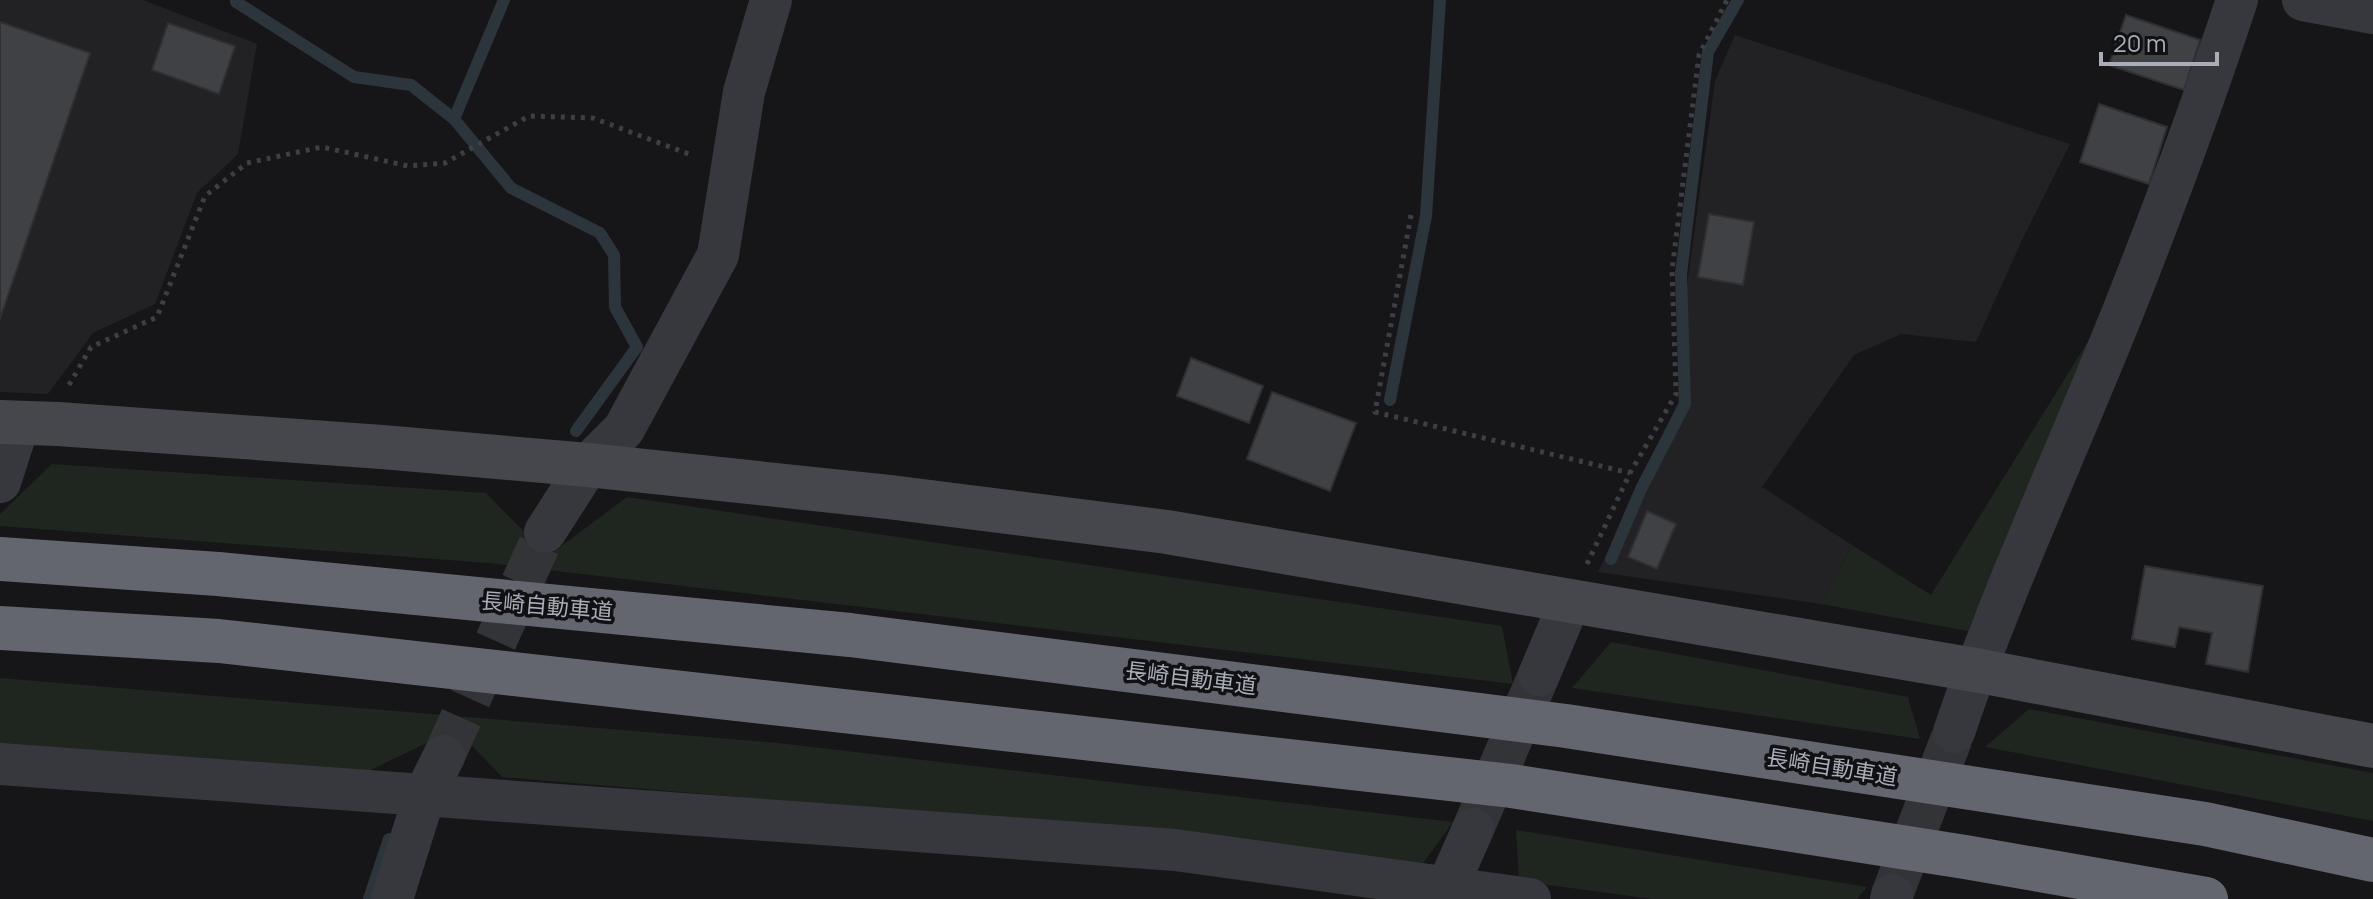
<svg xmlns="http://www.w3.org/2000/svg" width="2373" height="899" viewBox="0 0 2373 899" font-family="Manrope,'Noto Sans JP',sans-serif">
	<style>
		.built { fill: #222225 }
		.green { fill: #1e261f }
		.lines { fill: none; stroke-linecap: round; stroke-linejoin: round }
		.stream { stroke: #2c353c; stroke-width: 12 }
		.building { fill: #404145; stroke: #303034; stroke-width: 2 }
		.street-tunnel { stroke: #333438; stroke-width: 42; stroke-dasharray: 42 21; stroke-linecap: butt }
		.path { stroke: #3d3f44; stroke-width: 5; stroke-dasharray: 4 6; stroke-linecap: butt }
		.street { stroke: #37383d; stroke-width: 42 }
		.secondary { stroke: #45474d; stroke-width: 44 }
		.highway { stroke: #63666e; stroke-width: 44 }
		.labels { text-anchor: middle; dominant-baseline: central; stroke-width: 7; stroke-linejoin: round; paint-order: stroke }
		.street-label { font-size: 22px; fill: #a8adb8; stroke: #111113 }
	</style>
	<rect width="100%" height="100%" fill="#161618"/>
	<g class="built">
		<path d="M0,0H143L257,44L238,154L197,193L155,304L93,333L48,394L0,392Z"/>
		<path d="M1735,35L2070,144L2023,238L1976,342L1901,334L1854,355L1762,487L1852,545L1821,604L1598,572L1678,403L1688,278L1715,81Z"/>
	</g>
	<g class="green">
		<path d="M2093,333L1968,631L1821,604L1852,545L1931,595Z"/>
		<path d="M52,464L486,493L548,556L627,497L1502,626L1513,684L488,563L0,526V514Z"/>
		<path d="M1611,642L1908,697L1920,739L1572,688Z"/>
		<path d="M0,678L778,743L1453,822L1421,866L1095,827L502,777L456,729L362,774L0,747Z"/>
		<path d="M2029,709L2373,773V821L1985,747Z"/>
		<path d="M1516,830L1867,887L1857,899H1653L1519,881Z"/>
	</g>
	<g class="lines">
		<g class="stream">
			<path d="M236,0V2L354,77L411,85L454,119L511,188L600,233L614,255L615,307L637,347L576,431"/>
			<path d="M454,119L504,0"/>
			<path d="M1390,400L1426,216L1440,0"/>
			<path d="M1611,559L1641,489L1685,404L1681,274L1708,52L1738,0"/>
			<path d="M369,899L389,839"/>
		</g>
	</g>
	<g class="building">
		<path d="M2126,15L2200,40L2184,90L2109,65Z"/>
		<path d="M0,22L90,53L0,319Z"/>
		<path d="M168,23L235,46L219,94L152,70Z"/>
		<path d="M2099,104L2167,127L2149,184L2080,162Z"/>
		<path d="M1709,214L1754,222L1743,285L1698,277Z"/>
		<path d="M1191,358L1263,386L1249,423L1177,396Z"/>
		<path d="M1272,392L1356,423L1330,491L1247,459Z"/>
		<path d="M1647,511L1676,524L1657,569L1628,557Z"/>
		<path d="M2145,566L2263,586L2248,672L2206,664L2212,633L2179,627L2175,647L2132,639Z"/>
	</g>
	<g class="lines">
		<g class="street-tunnel">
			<path d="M444,756L545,532"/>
			<path d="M1473,829L1539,675"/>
			<path d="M1892,895L1954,732"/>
		</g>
		<g class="path">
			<path d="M1411,215L1375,412L1630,473"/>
			<path d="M69,385L91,347L157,317L205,196L247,163L322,147L408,166L445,163L529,116L593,118L694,156"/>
			<path d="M1587,564L1630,473L1676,394L1672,270L1699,55L1727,0"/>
		</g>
		<g class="street">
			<path d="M2303,0L2373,13"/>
			<path d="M0,482L19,423"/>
			<path d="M545,532L588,465L624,429L718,255L744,92L771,0"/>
			<path d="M1539,675L1570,601"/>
			<path d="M1954,732C2002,590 2066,454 2122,314C2163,211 2202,106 2237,0"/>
			<path d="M0,764L1175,850L1530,899"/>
			<path d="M392,899L425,794L444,756"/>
			<path d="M1442,899L1473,829"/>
			<path d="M1891,899L1892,895"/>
		</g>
		<path class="secondary" d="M0,422L58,424L382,447L588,465L889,497L1167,532L1975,670L2373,746"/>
		<g class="highway">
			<path d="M0,559L218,574L850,635L1566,726L2205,824L2373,860"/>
			<path d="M0,628L219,641L1511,786L1965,857L2206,899"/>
		</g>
	</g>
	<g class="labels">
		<g class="street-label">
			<text transform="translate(547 606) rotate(5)">長崎自動車道</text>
			<text transform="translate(1191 678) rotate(7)">長崎自動車道</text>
			<text transform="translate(1832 767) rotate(9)">長崎自動車道</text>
		</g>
	</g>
	<path d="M2101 52v12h116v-12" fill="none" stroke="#a8adb8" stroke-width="4"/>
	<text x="2113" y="52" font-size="24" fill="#a8adb8" stroke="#111113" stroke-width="6" paint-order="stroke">20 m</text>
</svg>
